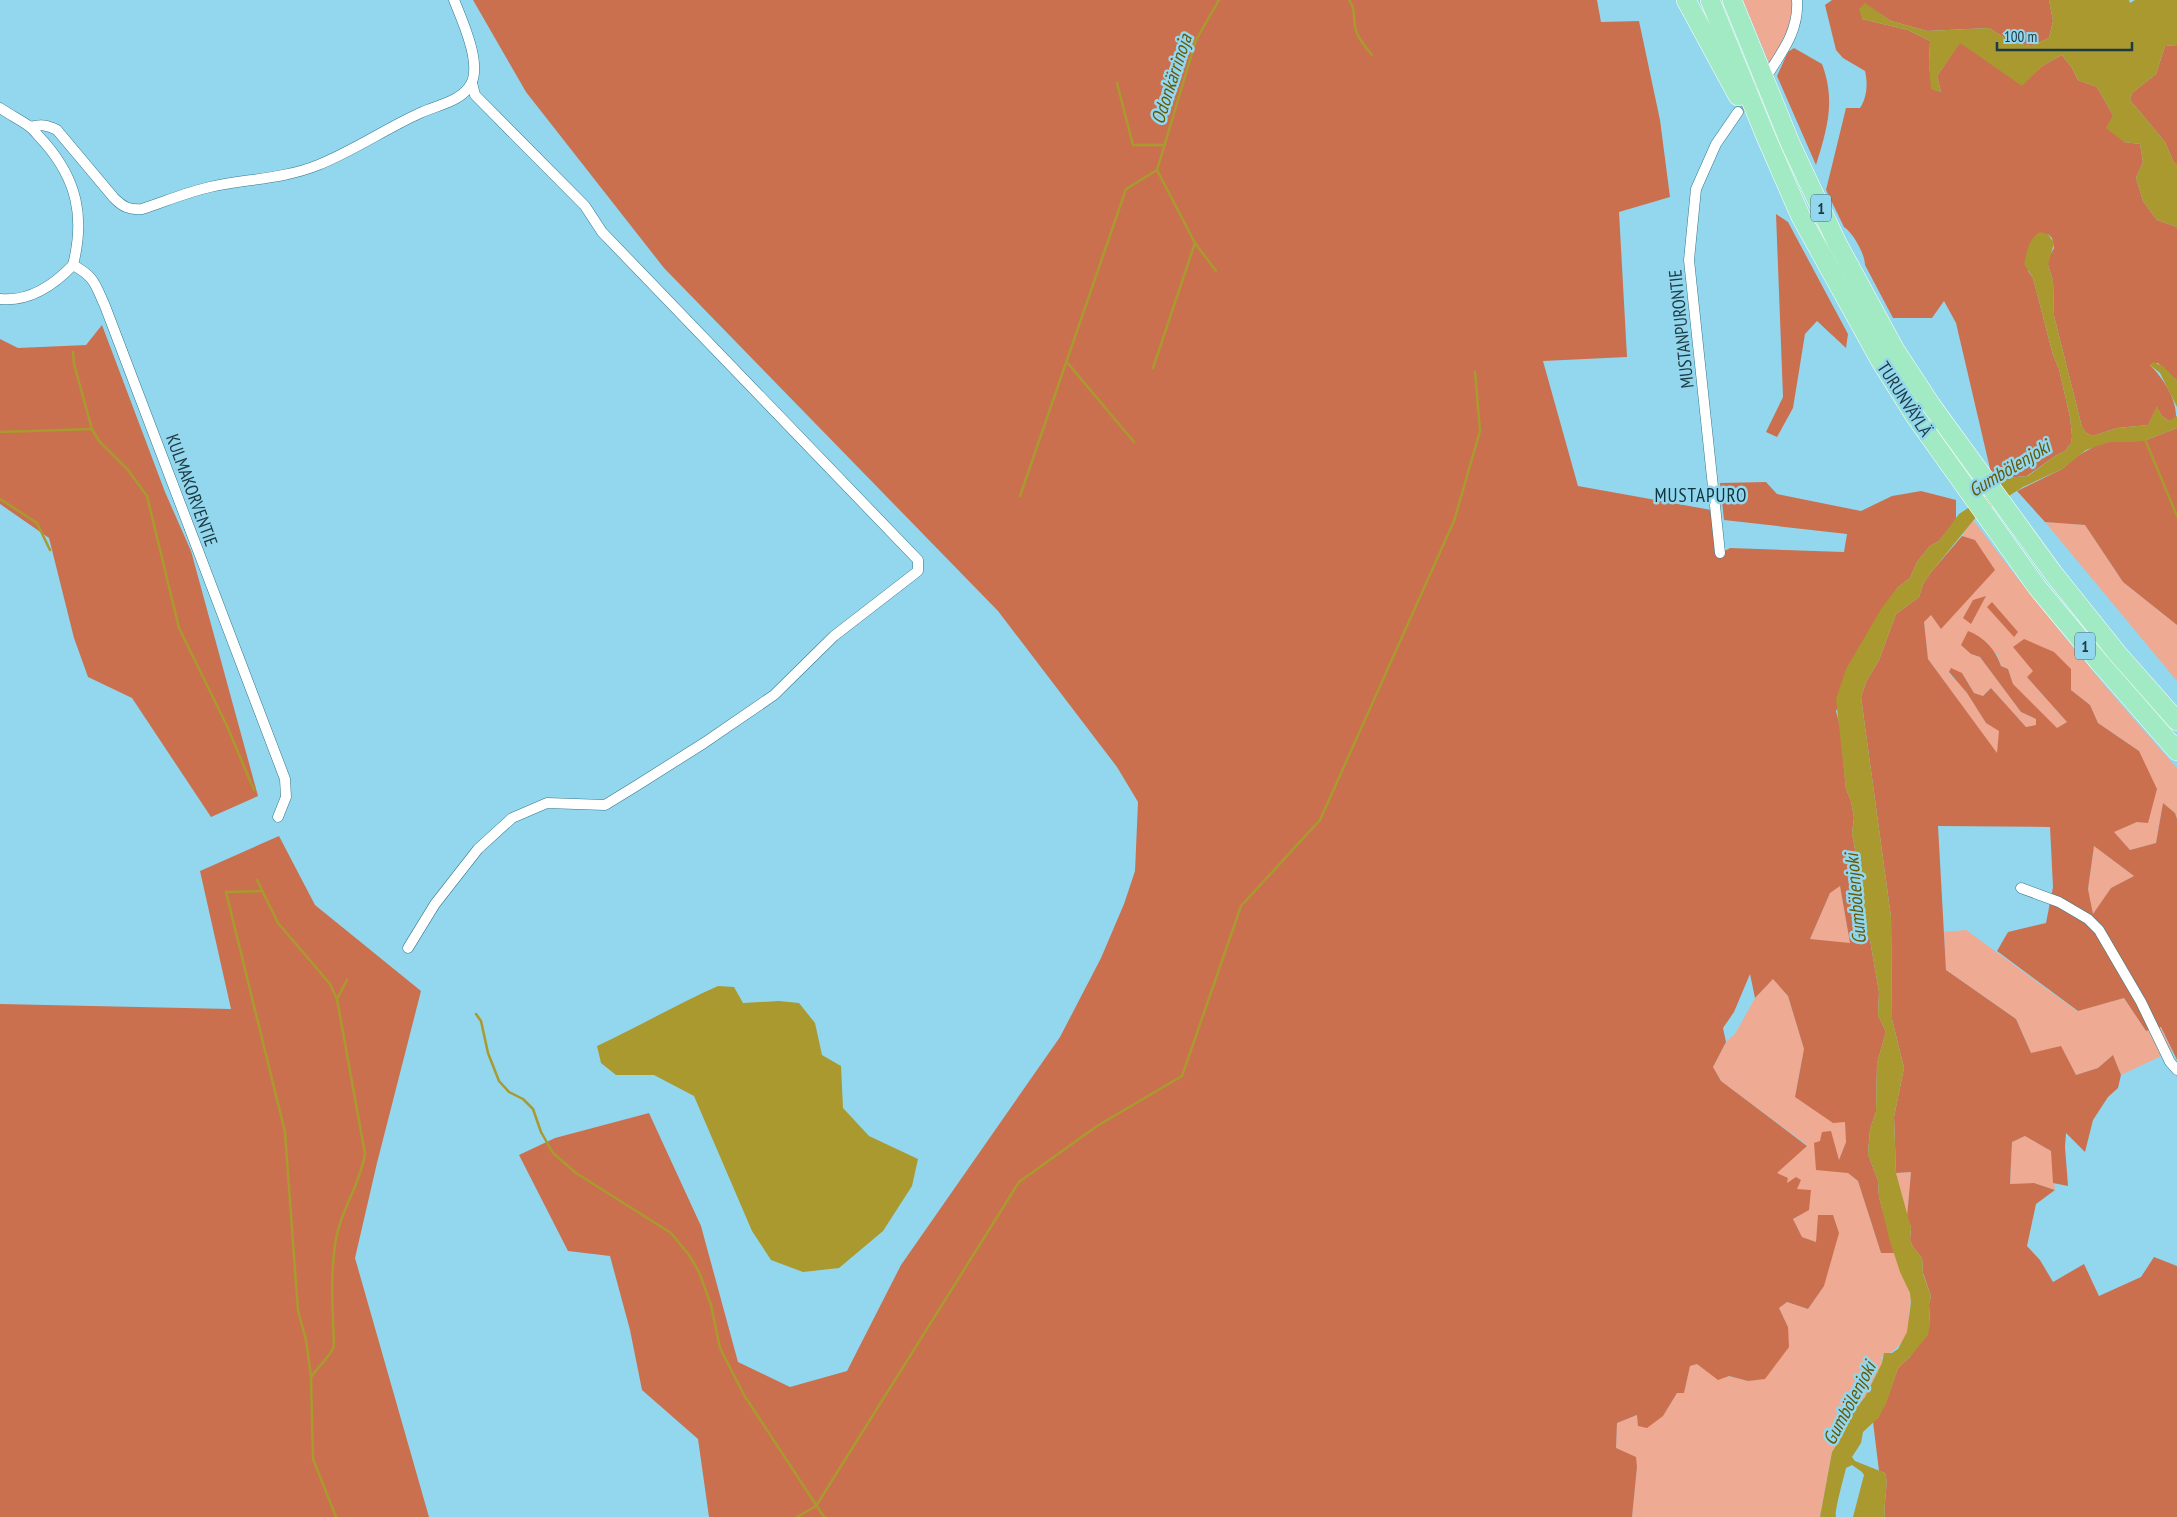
<svg xmlns="http://www.w3.org/2000/svg" width="2177" height="1517" viewBox="0 0 2177 1517" font-family="'PT Sans Narrow',sans-serif">
	<style>
		.green { fill: #eeaa92 }
		.forest { fill: #cb704f; fill-rule: evenodd }
		.water { fill: #a9992e }
		.lines { fill: none; stroke-linecap: round; stroke-linejoin: round }
		.stream { stroke: #a9992e; stroke-width: 2.5 }
		.street-tunnel { stroke: #7bb7cc; stroke-width: 10; stroke-dasharray: 10 5; stroke-linecap: butt }
		.street-casing { stroke: #34788d; stroke-width: 11 }
		.highway-casing { stroke: #fff; stroke-width: 20 }
		.street { stroke: #fff; stroke-width: 10 }
		.highway { stroke: #a2eac4; stroke-width: 19 }
		.labels { text-anchor: middle; dominant-baseline: central; stroke-width: 5; stroke-linejoin: round; paint-order: stroke }
		.shield { fill: #93d7ee; stroke: #406876; stroke-width: 1 }
		.shield-label { font-size: 16px; font-weight: bold; fill: #1d3942 }
		.street-label { font-size: 18px; fill: #1d3942; stroke: #93d7ee }
		.water-label { font-size: 19px; font-style: italic; fill: #635806; stroke: #93d7ee }
		.neighbourhood-label { font-size: 19px; letter-spacing: 1px; fill: #0f343e; stroke: #93d7ee }
	</style>
	<rect width="100%" height="100%" fill="#93d7ee"/>
	<g class="green">
		<path d="M1743,0H1792C1795,23 1783,45 1769,63Z"/>
		<path d="M1974,521C2038,607 2106,689 2177,768V819L2175,813L2163,803L2156,843L2130,850L2113,832L2137,822L2139,751L2098,723L2090,705L2071,690V669L2033,672L2027,677L2067,722L2057,728L2013,684L2008,669L2001,666L1997,654H1971L1980,657L2021,712L2036,719V725L2026,727L1991,688L1983,696L1974,693L1962,673H1949L1967,693L1986,723L2000,731L1997,754L1928,659L1924,622L1931,615L1941,629L1975,540L1962,536L1970,524Z"/>
		<path d="M2045,522L2085,525L2123,582L2177,625V681Z"/>
		<path d="M2094,846L2134,876L2111,888L2093,915L2088,889Z"/>
		<path d="M1840,885L1850,944L1810,939L1830,893Z"/>
		<path d="M1966,930L2077,1011L2124,998L2146,1031L2161,1027L2172,1051L2121,1075L2113,1055L2098,1068L2076,1075L2031,1053L2016,1019L1946,970L1944,932Z"/>
		<path d="M1773,979L1788,996L1804,1049L1795,1097L1845,1122L1846,1142L1839,1161L1820,1141L1848,1173L1858,1181L1881,1253H1894C1899,1268 1905,1279 1910,1293C1912,1300 1910,1305 1909,1311C1908,1315 1910,1319 1910,1323C1907,1340 1897,1350 1882,1357V1363L1865,1397L1849,1417L1841,1438L1832,1452L1820,1517H1632L1637,1467L1616,1448L1617,1423L1638,1415L1663,1416L1677,1393L1684,1392L1690,1366L1697,1364L1707,1371L1748,1381L1788,1327L1779,1308L1787,1302L1808,1309L1824,1286L1816,1242L1802,1237L1793,1219L1799,1216L1797,1189L1787,1184L1776,1173L1807,1145L1721,1081L1713,1067L1726,1042L1735,1034L1755,998Z"/>
		<path d="M2025,1136L2051,1151L2055,1190L2034,1183L2010,1184L2012,1142Z"/>
		<path d="M1911,1172L1907,1217L1896,1173Z"/>
	</g>
	<g class="forest">
		<path d="M473,0H1597L1601,22L1639,21L1660,120L1670,197L1619,212L1627,357L1543,361L1578,486L1717,511L1721,553L1730,548L1844,552L1847,534L1724,520L1720,483L1766,482L1777,494L1861,511L1892,496L1921,491L1956,500V519L1939,541L1930,546L1917,562L1910,578L1897,588L1836,711L1840,726L1846,789L1851,801L1854,818L1852,833L1857,860V909L1861,925L1870,940L1879,992L1878,1015L1886,1032L1877,1063L1876,1112L1870,1129L1868,1154L1878,1181L1879,1197L1894,1253H1881L1858,1181L1848,1173L1816,1170L1814,1143L1820,1141L1822,1132L1831,1131L1839,1160L1846,1142L1845,1122L1833,1123L1795,1097L1804,1049L1788,996L1773,979L1755,998L1750,974L1734,1012L1723,1028L1726,1042L1713,1067L1721,1081L1807,1146L1777,1173L1788,1178L1787,1183L1796,1177L1801,1180L1797,1189L1811,1190L1809,1210L1793,1219L1802,1237L1816,1242L1818,1215H1833L1839,1233L1824,1286L1808,1309L1787,1302L1779,1308L1788,1327L1789,1347L1765,1379L1748,1381L1729,1376L1718,1380L1697,1364L1690,1366L1684,1393H1677L1663,1416L1647,1428L1638,1426L1637,1415L1617,1423L1616,1448L1636,1457L1637,1467L1632,1517H709L698,1439L642,1390L630,1330L610,1256L568,1251L519,1155L555,1138L649,1113L701,1226L738,1362L790,1387L847,1371L901,1265L1060,1037L1101,958L1124,904L1135,871L1138,802L1117,767L998,611L664,268L526,92ZM1840,886L1850,943L1810,939L1830,893Z"/>
		<path d="M1832,0H2049L2053,21L2049,38L2031,46L2011,42L1989,28L1927,31L1891,21L1865,4L1862,19L1908,30L1930,41L1929,65L1932,89L1941,92L1937,76L1960,42L2022,85L2042,66L2062,55L2072,68L2078,80L2097,87L2113,115L2124,142L2140,144L2143,162L2136,178L2143,201L2157,220L2177,227V381L2158,363L2150,365C2163,378 2177,399 2176,418L2169,421L2161,415L2157,407L2148,425L2117,428L2093,436L2086,433L2082,427L2054,316L2053,281L2048,265V259L2054,248L2052,238L2048,234L2028,271L2033,278L2053,355L2059,369L2070,417L2072,436L2071,443L2065,451L2055,456L2027,476L2005,478L1999,484L1991,473L1956,323L1944,301L1932,318H1893L1865,265C1865,254 1853,233 1844,227L1826,190L1846,108H1860C1867,97 1868,84 1865,71L1843,58L1836,50L1825,5Z"/>
		<path d="M2177,45V164L2174,163L2165,142L2130,100L2132,93L2156,74L2165,46Z"/>
		<path d="M1794,48L1822,64C1836,101 1827,129 1816,165L1777,76L1788,52Z"/>
		<path d="M1776,214L1788,222L1848,334L1846,348L1817,321L1805,334L1793,408L1777,437L1766,432L1783,397Z"/>
		<path d="M102,325L165,492L191,551L258,796L211,817L132,698L88,677L74,638L49,538L0,504V339L18,348L86,345Z"/>
		<path d="M2177,428V625L2123,582L2085,525L2045,522L2017,491L2062,469L2079,455L2097,445L2109,442L2146,440Z"/>
		<path d="M1962,536L1975,540L1995,570L1941,629L1931,615L1924,622L1928,659L1997,753L1999,731L1986,723L1967,693L1949,672L1951,668L1962,673L1974,693L1983,696L1991,688L2026,727L2036,725V719L2021,712L1980,657L1971,654L1961,645L1968,631C1984,637 1996,650 2001,666L2008,669L2013,684L2057,728L2067,722L2027,677L2033,671L2013,647L2024,639L2054,652L2071,669V690L2090,705L2098,723L2139,751L2157,789L2148,823L2137,822L2114,832L2130,850L2156,843L2163,803L2175,813L2177,819V1060L2161,1027L2146,1031L2124,998L2078,1011L1997,951L2008,932L2046,923L2053,887L2050,827L1938,826L1946,970L2016,1019L2031,1053L2061,1046L2076,1075L2098,1068L2113,1055L2121,1075L2118,1088L2108,1097L2093,1120L2085,1152L2066,1133L2065,1147L2068,1186L2053,1183L2051,1151L2025,1136L2012,1142L2010,1184L2034,1183L2055,1190L2036,1204L2027,1246L2040,1260L2053,1282L2084,1264L2099,1296L2141,1277L2154,1257L2177,1266V1517H1885C1883,1505 1889,1483 1885,1473L1879,1471L1873,1422L1878,1418L1889,1394L1898,1368L1910,1357L1930,1324L1929,1304L1931,1296L1923,1273L1922,1258L1913,1247L1910,1240L1911,1228L1907,1217L1911,1172L1896,1173L1894,1117L1904,1068L1892,1019L1891,917L1861,697L1866,682L1879,660L1896,614L1919,597L1923,584L1932,571ZM2094,846L2134,876L2111,888L2093,914L2088,889Z"/>
		<path d="M1986,596L1971,624L1963,618L1973,600Z"/>
		<path d="M1992,602L2018,632L2014,637L1987,607Z"/>
		<path d="M279,836L315,905L421,991L377,1163L355,1258L429,1517H0V1004L231,1009L200,871Z"/>
	</g>
	<g class="water">
		<path d="M2049,0H2129L2130,3L2135,0H2177V45L2165,46L2156,74L2132,93L2130,100L2165,142L2174,163L2177,164V227L2157,220L2143,201L2136,178L2143,162L2140,144L2124,142L2106,128L2113,115L2097,87L2078,80L2072,68L2062,55L2042,66L2022,86L1960,43L1937,76L1941,92L1931,89L1929,65L1930,41L1908,30L1862,19L1859,9L1865,3L1891,21L1927,31L1989,28L2011,42L2031,46L2049,38L2053,21Z"/>
		<path d="M2040,232L2048,234L2054,243L2048,265L2053,281L2054,316L2082,427L2086,433L2093,436L2117,428L2148,425L2157,406L2161,415L2169,421L2177,416V428L2146,440L2135,442H2109L2086,450L2062,469L2023,487L1977,516L1932,571L1923,584L1919,597L1896,614L1879,660L1866,682L1861,697L1891,917L1892,1019L1904,1068L1894,1117L1896,1173L1911,1228L1910,1240L1913,1247L1922,1258L1923,1274L1931,1296L1929,1304L1930,1324L1928,1335L1910,1357L1898,1368L1886,1404L1878,1418L1863,1432L1861,1443L1852,1457L1855,1461L1885,1473C1889,1483 1883,1505 1885,1517H1853L1864,1475L1862,1472L1852,1465L1846,1468C1844,1477 1834,1512 1836,1517H1820L1832,1452L1841,1438L1849,1417L1865,1397L1882,1363L1884,1353H1892L1898,1349L1907,1332L1911,1302L1910,1293L1900,1272L1889,1238L1879,1197L1878,1181L1868,1154L1870,1129L1876,1112L1877,1063L1886,1032L1878,1015L1879,992L1870,940L1861,925L1857,909V860L1852,833L1854,818L1851,801L1846,789L1836,699L1846,669L1881,609L1897,588L1910,578L1917,562L1930,546L1939,541L1959,514L1997,489L2000,482L2005,478L2028,476L2055,456L2065,451L2071,443L2072,436L2070,417L2059,369L2053,355L2033,278L2024,264C2027,252 2028,239 2040,232Z"/>
		<path d="M2153,362L2163,366L2177,381V407L2160,373L2150,365Z"/>
		<path d="M718,986L734,987L743,1003L779,1001L799,1003L815,1023L822,1055L841,1066L843,1108L869,1136L918,1159L912,1186L883,1231L839,1268L803,1272L771,1260L752,1231L694,1096L654,1075H616L601,1063L597,1046C638,1027 677,1004 718,986Z"/>
	</g>
	<g class="lines">
		<g class="stream">
			<path d="M1349,0C1356,9 1353,17 1355,27C1357,38 1366,48 1372,55"/>
			<path d="M1117,83L1133,145H1165"/>
			<path d="M1157,170L1196,40L1219,0"/>
			<path d="M1157,170L1195,243L1216,271"/>
			<path d="M73,352L74,364L92,429L99,441L128,470L147,496L179,628L227,726L254,790"/>
			<path d="M1066,361L1134,442"/>
			<path d="M1153,368L1195,243"/>
			<path d="M0,432L92,429"/>
			<path d="M2144,437L2177,516"/>
			<path d="M1020,496L1126,189L1157,170"/>
			<path d="M0,499L37,523L50,550"/>
			<path d="M257,880L278,923L330,984L337,999L365,1154C360,1185 339,1213 335,1245C330,1278 333,1313 334,1346C330,1358 317,1366 311,1378L313,1459L336,1517"/>
			<path d="M262,891L226,892L285,1132L298,1311L306,1340L311,1377"/>
			<path d="M337,999L347,980"/>
			<path d="M476,1014L481,1021L488,1053L499,1081L509,1092L523,1099L533,1109L541,1132L553,1153L576,1173L671,1233L689,1255L699,1272L711,1305L720,1348L744,1395L824,1517"/>
			<path d="M797,1517L816,1506L1019,1182L1097,1126L1182,1076L1241,906L1320,820L1454,521L1480,431L1475,372"/>
		</g>
		<path class="street-tunnel" d="M1738,112L1766,78"/>
		<g class="street-casing">
			<g id="street">
				<path d="M1770,71C1785,48 1799,28 1797,0"/>
				<path d="M0,108C9,114 20,120 29,126C35,131 40,138 45,143C77,180 85,217 73,265"/>
				<path d="M30,127C41,124 47,125 57,130L114,198C123,207 129,210 142,209C164,202 187,192 210,187C245,179 284,179 318,165C353,151 385,129 420,113C437,105 461,102 471,84C482,63 462,20 454,0"/>
				<path d="M0,299C29,302 54,285 73,265C95,277 95,284 105,306L285,779L286,797L278,817"/>
				<path d="M1720,553L1689,260L1696,189L1716,144L1738,112"/>
				<path d="M2021,888L2059,902L2088,919L2099,930L2141,1002L2170,1062L2177,1070"/>
				<path d="M408,948L435,904L478,849L512,818L547,803L605,805L636,786L704,743L774,695L834,636L918,571V560L602,232L585,206L475,95L472,83"/>
			</g>
		</g>
		<g class="highway-casing">
			<g id="highway">
				<path d="M1686,0L1738,96"/>
				<path d="M1710,0L1766,137L1801,217L1880,360L1915,416L2037,587L2100,663L2177,751"/>
				<path d="M1732,0L1791,145L1837,243L1895,350L1931,405L2053,573L2117,653L2177,721"/>
			</g>
		</g>
		<use href="#street" class="street"/>
		<use href="#highway" class="highway"/>
	</g>
	<g class="labels">
		<g class="shield">
			<rect x="1811" y="194.5" width="20" height="27" rx="4"/>
			<rect x="2075" y="632.5" width="20" height="27" rx="4"/>
		</g>
		<g class="shield-label">
			<text x="1821" y="208">1</text>
			<text x="2085" y="646">1</text>
		</g>
		<g class="street-label">
			<text transform="translate(1681 329) rotate(-96)">MUSTANPURONTIE</text>
			<text transform="translate(1905 399) rotate(57)">TURUNVÄYLÄ</text>
			<text transform="translate(192 490) rotate(70)">KULMAKORVENTIE</text>
		</g>
		<g class="water-label">
			<text transform="translate(1171 79) rotate(-72)">Odonkärrinoja</text>
			<text transform="translate(2009 468) rotate(-31)">Gumbölenjoki</text>
			<text transform="translate(1855 899) rotate(-95)">Gumbölenjoki</text>
			<text transform="translate(1849 1403) rotate(-62)">Gumbölenjoki</text>
		</g>
		<g class="neighbourhood-label">
			<text x="1701" y="495">MUSTAPURO</text>
		</g>
	</g>
	<path d="M1997 42v8h135v-8" fill="none" stroke="#1d3942" stroke-width="2.5"/>
	<text x="2004" y="42" font-size="15" fill="#1d3942" stroke="#93d7ee" stroke-width="4" paint-order="stroke">100 m</text>
</svg>
